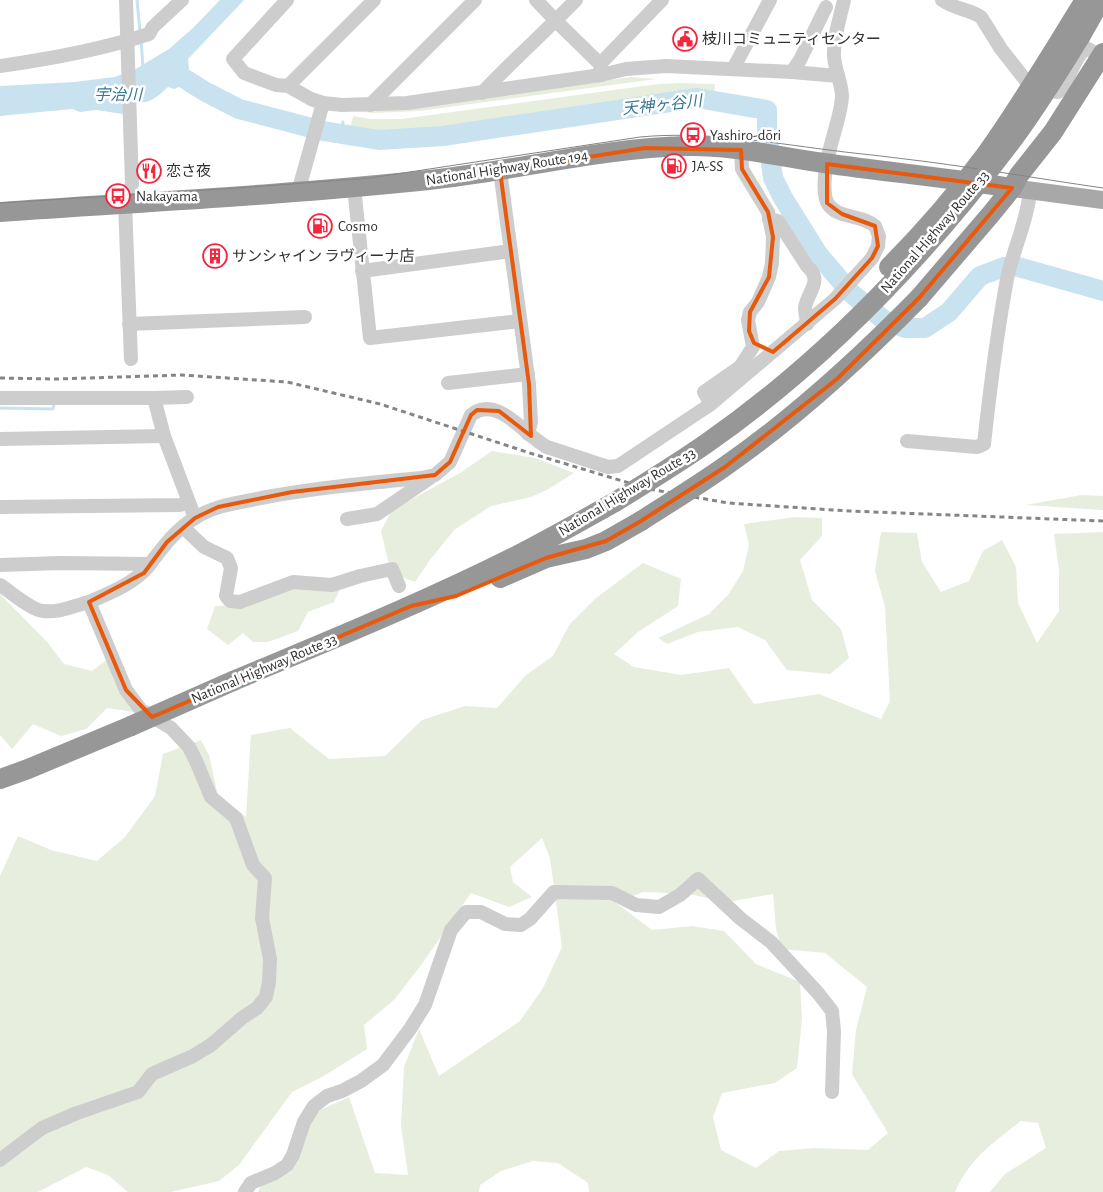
<svg xmlns="http://www.w3.org/2000/svg" width="1103" height="1192" viewBox="0 0 1103 1192" font-family="'Alegreya Sans','Noto Sans JP',sans-serif">
	<style>
		.green { fill: #e7eedd; fill-rule: evenodd }
		.water { fill: #c8e2ef }
		.lines { fill: none; stroke-linecap: round; stroke-linejoin: round }
		.stream { stroke: #c8e2ef; stroke-width: 3 }
		.river { stroke: #c8e2ef; stroke-width: 20 }
		.minor { stroke: #cdcdcd; stroke-width: 14 }
		.major { stroke: #a8a8a8; stroke-width: 18 }
		.highway { stroke: #979797; stroke-width: 20 }
		.tram { stroke: #858585; stroke-width: 1 }
		.rail { stroke: #858585; stroke-width: 3; stroke-dasharray: 5 4; stroke-linecap: butt }
		.highway-bridge { stroke: #979797; stroke-width: 20 }
		.marked { fill: none; stroke: #e8590c; stroke-width: 4; stroke-linejoin: round }
		.labels { text-anchor: middle; dominant-baseline: central; stroke-width: 5; stroke-linejoin: round; paint-order: stroke }
		.poi-label { font-size: 15px; fill: #303030; stroke: #fff; text-anchor: start }
		.street-label { font-size: 15px; fill: #303030; stroke: #fff }
		.water-label { font-size: 16px; font-style: italic; fill: #377799; stroke: #fff }
	</style>
	<rect width="100%" height="100%" fill="#fff"/>
	<g class="green">
		<path d="M632,77L656,79L419,111L373,113L353,111L443,103Z"/>
		<path d="M680,83L715,84L714,94L648,98L426,129L381,133L350,129L353,116L370,119H401L658,84Z"/>
		<path d="M492,451L535,458L574,473L547,490L531,497L491,506L454,530L430,560L415,582L391,573L381,531L392,510L460,473Z"/>
		<path d="M1081,495L1103,496V510L1026,505Z"/>
		<path d="M795,517L822,518V536L800,560L812,600L841,629L849,658L830,674L787,670L765,640L738,627L698,632L667,644L658,638L709,614L728,595L743,571L749,545L744,524Z"/>
		<path d="M881,532L917,533L922,562L941,592L969,581L983,551L1002,540L1016,567L1018,603L1037,643L1059,611V570L1054,534L1103,532V1192H990L1005,1174L1046,1148L1038,1123L1021,1121C992,1144 971,1157 955,1192H589L588,1183L558,1163L533,1161L501,1171L480,1185L479,1192H258L264,1177L283,1166L316,1112L349,1097L375,1173L408,1175L401,1126L404,1067L419,1029L439,1076L520,1021L543,988L562,947L550,858L542,838L510,867L513,882L532,897L509,907L471,893L422,964L394,1000L364,1025L367,1049L322,1077L292,1092L239,1165L219,1181L171,1192H128L108,1175L86,1167L38,1192H0V876L18,836L51,850L97,861L125,837L155,796L163,754L201,740L209,755L218,796L246,817L251,735L290,728L329,759L385,756L422,720L465,706L497,708L526,675L553,656L569,625L596,598L643,563L681,579L678,606L638,632L614,654L634,667L681,675L729,668L754,704L819,694L881,719L890,701L885,607L875,571ZM643,892L689,894L727,902L773,894L776,929L782,949L825,953L867,987L856,1030L852,1074L888,1133L868,1150L815,1148L779,1151L756,1168L721,1150L713,1117L722,1093L775,1083L797,1068L802,1019L800,982L756,964L724,931L692,926L652,930L616,903Z"/>
		<path d="M343,583L334,602L308,612L298,631L268,642H253L243,633L228,645L207,629L215,606L245,605L295,584Z"/>
		<path d="M0,594L48,643L64,664L92,671L108,659L142,706L133,712L107,708L86,729L61,736L33,724L12,749L0,735Z"/>
	</g>
	<path class="water" d="M220,0H244L188,59L189,68L179,87L174,89L168,87C159,95 151,104 138,102L123,114L96,110L80,112L72,109L0,116V86L75,82L114,77L123,74L134,70L169,49L193,28Z"/>
	<g class="lines">
		<g class="stream">
			<path d="M137,0L140,32"/>
			<path d="M141,40L143,67"/>
			<path d="M341,134L343,122"/>
			<path d="M0,408L53,409L54,404"/>
		</g>
		<path class="river" d="M164,76L182,77L204,91L239,109L323,131L379,140L443,136L697,98L767,110V133L773,178L783,198L818,254L851,293L884,320L905,328H925L949,312L980,276L1004,267L1015,266L1103,291"/>
		<g class="minor">
			<path d="M126,0L132,184L125,203L131,359"/>
			<path d="M287,0L233,59L244,73L276,85L288,86L311,99L323,103L342,105L407,103L601,75L626,69L666,66L792,72L838,76"/>
			<path d="M536,0L556,21L600,64L601,75"/>
			<path d="M942,0C954,9 969,9 981,17L1001,49L1027,82L1048,91L1058,92C1068,86 1072,60 1085,49H1088L1103,57"/>
			<path d="M600,64L662,0"/>
			<path d="M0,66C50,59 100,50 149,34L153,27L182,0"/>
			<path d="M733,69L770,0"/>
			<path d="M792,72L800,60L826,7"/>
			<path d="M288,86L374,0"/>
			<path d="M482,93C512,61 545,32 576,0"/>
			<path d="M370,105L475,0"/>
			<path d="M500,171L529,384L531,422L528,434"/>
			<path d="M354,187L370,338L520,321"/>
			<path d="M298,192L323,103"/>
			<path d="M769,219L778,221L807,266C824,281 807,292 805,308C805,313 807,319 807,324"/>
			<path d="M362,271L511,251"/>
			<path d="M129,324L305,317"/>
			<path d="M448,383L528,374"/>
			<path d="M0,398H154L164,436L195,518"/>
			<path d="M154,398L187,397"/>
			<path d="M711,404L704,392L740,367L753,347L748,320L750,312L758,302L769,277L772,263L773,237L768,212L742,169L741,150"/>
			<path d="M0,439L164,436"/>
			<path d="M907,441L977,447L984,444C990,389 997,333 1007,279C1013,250 1028,219 1030,190"/>
			<path d="M0,507L180,505L189,503"/>
			<path d="M347,519L377,514L430,478"/>
			<path d="M183,527L204,547L227,558L231,568L226,596L230,601L240,602L293,582L332,585L360,576L392,569L399,586"/>
			<path d="M0,565L60,563L150,564C163,547 176,529 195,518C215,505 238,503 261,498C314,488 367,483 421,478L435,475L450,462L471,415C498,394 524,435 547,447L608,467L618,466L711,404L835,299L872,258L878,246L879,236L875,226C861,214 838,219 828,204C822,195 825,169 828,158C831,139 842,113 842,95C841,82 835,69 834,57C833,38 840,18 844,0"/>
			<path d="M0,585C11,592 31,610 43,611C58,613 74,606 89,602L126,690L141,710L171,728L189,747L196,761L211,797L236,818L253,865L265,878L262,918L270,959L269,982L266,997L257,1008L242,1018L211,1045L193,1056L152,1074L138,1092L77,1113L42,1128L0,1160"/>
			<path d="M89,602C110,593 136,583 150,564"/>
			<path d="M245,1192L251,1183L275,1173L287,1165L293,1155L304,1122L314,1106L327,1096L342,1091L361,1081L383,1065L410,1029L425,1005L451,930L466,912H481L505,924L521,925L530,919L554,892L612,893L636,905L659,907L680,895L698,879L741,919L771,942L818,993L832,1011L834,1031L832,1092"/>
		</g>
		<path class="major" d="M1012,188L1103,200"/>
		<g class="highway">
			<path d="M1080,37L1101,0"/>
			<path d="M0,212C143,202 286,195 429,180C515,171 600,148 687,146C733,145 779,157 824,163C886,172 949,178 1012,188"/>
			<path d="M889,267C923,233 955,196 984,157C1020,107 1052,53 1085,0"/>
			<path d="M919,298L991,214L1012,188L1019,175L1053,132L1103,53"/>
			<path d="M500,578L546,558L586,549L606,541L641,521"/>
			<path d="M233,681C328,641 425,602 518,555C551,538 583,520 615,502"/>
			<path d="M0,779L28,769L131,726"/>
		</g>
		<path class="tram" d="M0,203L238,188L370,178L640,137C704,131 766,142 829,150C851,153 874,155 897,158C966,166 1034,178 1103,188"/>
		<path class="rail" d="M0,378L57,379L182,375L287,382L380,404L533,454L649,489L728,503L849,511L1103,521"/>
		<g class="highway-bridge">
			<path d="M615,502C646,483 677,464 707,443C823,362 922,259 1007,147C1034,112 1057,74 1080,37"/>
			<path d="M641,521C669,503 697,486 724,467C795,418 859,359 919,298"/>
			<path d="M131,726L233,681"/>
		</g>
	</g>
	<path class="marked" d="M645,148L741,150L742,169L768,212L773,237L769,277L750,312L749,331L754,343L773,352L835,299L872,258L878,246L875,226L842,214L827,203V164L1012,188L919,298L837,379L725,467L641,521L606,541L546,558L456,596L411,606L152,717L126,690L89,602L144,573L167,542L195,518L218,507L292,492L435,475L450,462L471,415L477,410L499,411L531,436L529,384L500,171Z"/>
	<defs>
		<g id="civic-ring" transform="scale(1.25)"><circle r="9.5" fill="#fff" stroke="#f3263e" stroke-width="1.5"/><path d="M-.6-6.5H3V-4.5H.6V-3L4-1V1h2V6H-6V1h2V-1L-.6-3ZM-1.2 2.5V6h2.4V2.5Z" fill="#f3263e"/></g>
		<g id="bus-ring" transform="scale(1.25)"><circle r="9.5" fill="#fff" stroke="#f3263e" stroke-width="1.5"/><path d="M-5-6H5V4H4V6H2V4H-2V6H-4V4H-5ZM-3.5-4V0h7V-4ZM-3.5 1.2v1.5H-2V1.2ZM2 1.2v1.5H3.5V1.2Z" fill="#f3263e"/></g>
		<g id="fuel-ring" transform="scale(1.25)"><circle r="9.5" fill="#fff" stroke="#f3263e" stroke-width="1.5"/><path d="M-5.5-6h7V0h2V4h1.3V-2.5L3-4.5l.8-.8L6-3V5H2.5V1h-1V6h-7ZM-4.2-4.7v3.2H.2V-4.7Z" fill="#f3263e"/></g>
		<g id="restaurant-ring" transform="scale(1.25)"><circle r="9.5" fill="#fff" stroke="#f3263e" stroke-width="1.5"/><path d="M-5-6h1v4h1v-4h1v4h1v-4h1v5L-1.5 .5V6h-2V.5L-5-1ZM5-6V6H3V1.5H1.5Q1.5-4 5-6Z" fill="#f3263e"/></g>
		<g id="building-ring" transform="scale(1.25)"><circle r="9.5" fill="#fff" stroke="#f3263e" stroke-width="1.5"/><path d="M-4-6H4V6H1V3H-1V6H-4ZM-2.5-4.3h1.7v1.8h-1.7ZM.8-4.3h1.7v1.8H.8ZM-2.5-1h1.7V.8h-1.7ZM.8-1h1.7V.8H.8Z" fill="#f3263e"/></g>
	</defs>
	<g fill-rule="evenodd">
		<use href="#civic-ring" x="685" y="39"/>
		<use href="#bus-ring" x="693" y="135"/>
		<use href="#fuel-ring" x="674" y="166"/>
		<use href="#restaurant-ring" x="149" y="171"/>
		<use href="#bus-ring" x="118" y="196"/>
		<use href="#fuel-ring" x="320" y="226"/>
		<use href="#building-ring" x="215" y="256"/>
	</g>
	<g class="labels">
		<g class="poi-label">
			<text x="702" y="39">枝川コミュニティセンター</text>
			<text x="710" y="135">Yashiro-dōri</text>
			<text x="692" y="166">JA-SS</text>
			<text x="166" y="171">恋さ夜</text>
			<text x="136" y="196">Nakayama</text>
			<text x="338" y="226">Cosmo</text>
			<text x="232" y="256">サンシャイン ラヴィーナ店</text>
		</g>
		<g class="street-label">
			<text transform="translate(507 168) rotate(-9)">National Highway Route 194</text>
			<text transform="translate(935 232) rotate(-49)">National Highway Route 33</text>
			<text transform="translate(627 492) rotate(-31)">National Highway Route 33</text>
			<text transform="translate(264 669) rotate(-23)">National Highway Route 33</text>
		</g>
		<g class="water-label">
			<text x="118" y="95">宇治川</text>
			<text transform="translate(662 105) rotate(-6)">天神ヶ谷川</text>
		</g>
	</g>
</svg>
